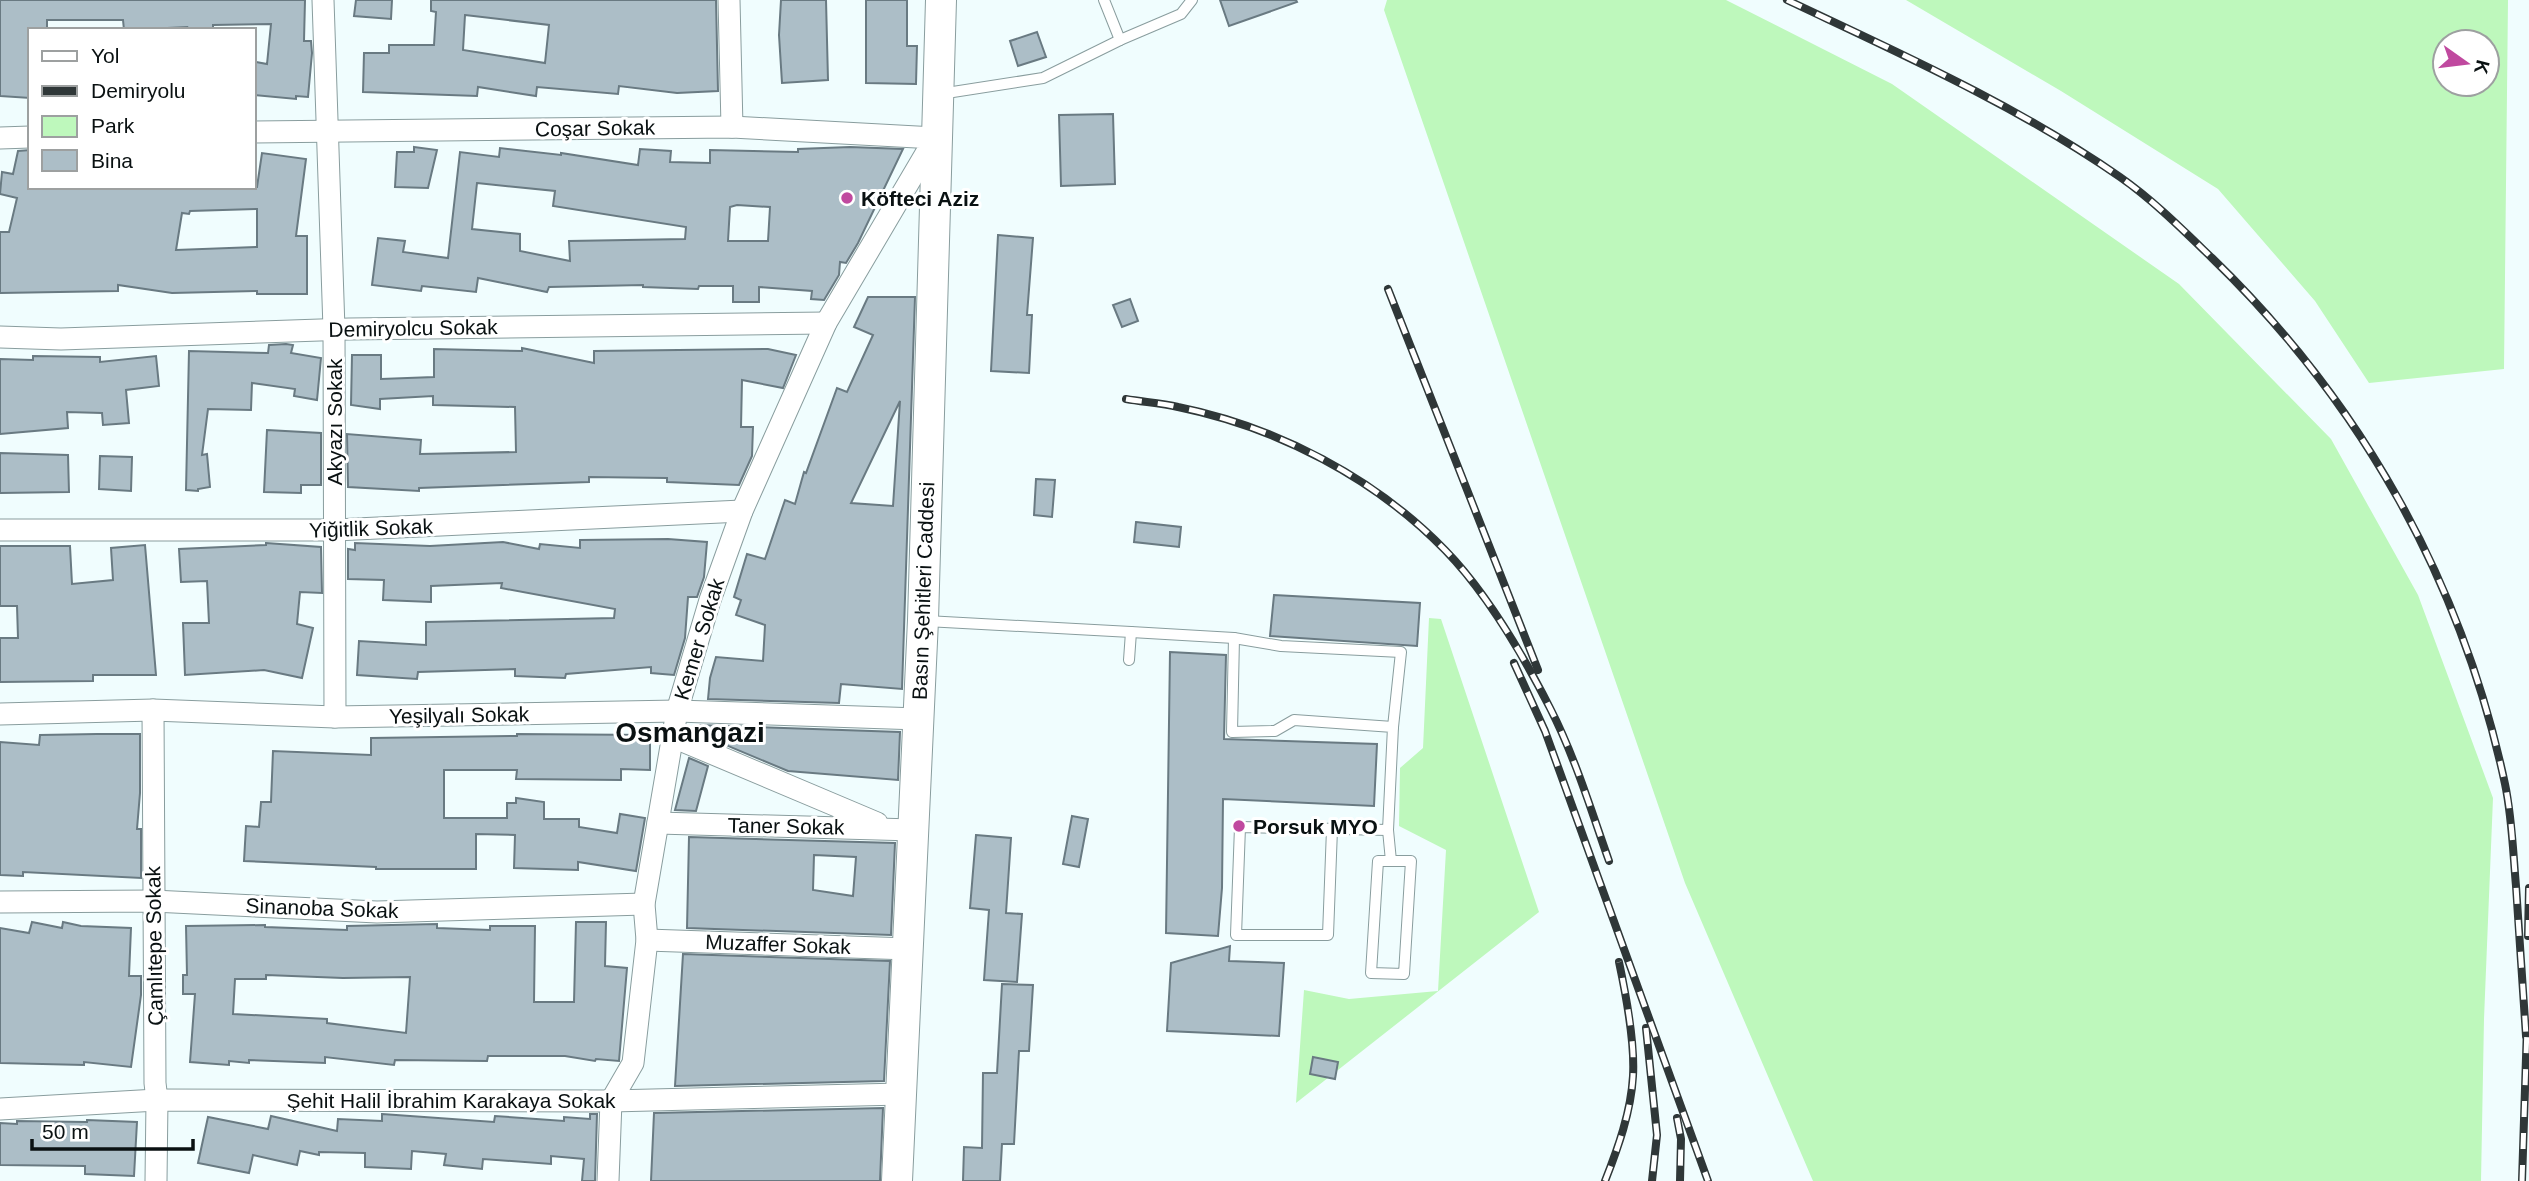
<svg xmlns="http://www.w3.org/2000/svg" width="2529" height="1181" viewBox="0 0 2529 1181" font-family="Helvetica,sans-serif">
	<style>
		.green { fill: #bef8bc; fill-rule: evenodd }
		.building { fill: #acbec7; stroke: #697a82; stroke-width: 2; fill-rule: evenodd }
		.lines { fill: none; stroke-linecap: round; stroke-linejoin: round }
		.lane-casing { stroke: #899d9e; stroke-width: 12 }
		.street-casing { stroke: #899d9e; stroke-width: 23 }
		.secondary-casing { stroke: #899d9e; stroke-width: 32 }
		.lane { stroke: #fff; stroke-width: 10 }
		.street { stroke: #fff; stroke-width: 21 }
		.secondary { stroke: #fff; stroke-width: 30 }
		.rail-casing { stroke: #2f3738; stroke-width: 8 }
		.rail { stroke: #fff; stroke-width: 5; stroke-dasharray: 16; stroke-linecap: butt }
		.poi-dot { fill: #c0499f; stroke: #fff; stroke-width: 2.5 }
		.labels { text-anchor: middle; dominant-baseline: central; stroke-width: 6; stroke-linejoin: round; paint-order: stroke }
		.street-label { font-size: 21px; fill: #0a1112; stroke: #fff }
		.poi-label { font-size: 21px; font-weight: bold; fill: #0a1112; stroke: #fff; text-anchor: start }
		.district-label { font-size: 28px; font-weight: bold; fill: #0a1112; stroke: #fff }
	</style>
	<rect width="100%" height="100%" fill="#f0fdfe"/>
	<g class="green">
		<path d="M1387,0H1726L1892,84L2179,284L2331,439L2418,595L2493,798L2484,1019L2481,1181H1813L1685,883L1384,10Z"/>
		<path d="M1906,0H2508L2504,369L2369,383L2315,301L2218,189L2061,91ZM2487,42V84H2445V42Z"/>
		<path d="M1429,618L1441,619L1539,912L1296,1103L1304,990L1349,999L1438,991L1446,850L1399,826L1400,768L1423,748Z"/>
	</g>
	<g class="building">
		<path d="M0,0H305L304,41H311L312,53L308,97L296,96V99L254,95L256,62L267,64L271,24L213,25V30H186L187,27L124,30L123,20H47V28H30V98L0,96Z"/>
		<path d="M356,0H392L391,19L354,16Z"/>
		<path d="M431,0H716L718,91L677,93L619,86L618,94L537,87L536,96L478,87L477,96L363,92L364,53H389V45H434L436,12L431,11ZM465,15L549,25L545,63L463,50Z"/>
		<path d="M781,0H826L828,80L782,83L779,35Z"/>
		<path d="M866,0H907V46H917L916,84L866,83Z"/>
		<path d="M1220,0H1296L1297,2L1229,26Z"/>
		<path d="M1037,32L1046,57L1018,66L1010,41Z"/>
		<path d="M1113,114L1115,184L1061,186L1059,115Z"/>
		<path d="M414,147L437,150L428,188L395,187L397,152H414Z"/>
		<path d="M850,147L903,149L858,243L846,263L840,262L839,275L824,300L811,299L812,291L759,287V302H733V286H699L698,289L643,287V285L549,287L547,292L478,278L476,292L422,286L421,291L372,285L378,238L405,241L403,252L448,258L460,152L499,157L500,148L561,155V153L638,165L640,149L671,151L670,162L710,163V150L798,152V149ZM477,183L555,191L553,206L686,227L685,239L569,241L570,261L520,251V234L472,229ZM737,205L770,207L768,241H728L730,207Z"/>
		<path d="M30,150V187H257L262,153L306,159L296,236H307V294H257V291L172,293L118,285V291L0,293V232H9L17,198L0,194L2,172L13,174L18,151ZM257,209V247L176,250L182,213L189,214L190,211Z"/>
		<path d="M998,235L1033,238L1027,315H1032L1029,373L991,371Z"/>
		<path d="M868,297H915L902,689L841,684L839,703L708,699L710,678L716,657L763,661L765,625L736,615L741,600L734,597L747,554L765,559L785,500L795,504L804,472L806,473L837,388L847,392L873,335L854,327ZM900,401L893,506L851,503Z"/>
		<path d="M1130,299L1138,321L1122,327L1113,305Z"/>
		<path d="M286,344L293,345L291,353L321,358L317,400L294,396L295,389L252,383L251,410L208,409L202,455L207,454L210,487L198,489V491L186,490L189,351L268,353L269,345Z"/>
		<path d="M522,348L594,363V351L768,349L796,355L783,388L742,380L741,427H753L752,456L739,485L667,482V478L589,477V482L419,488V491L348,487L347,434L421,440L420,454L516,452L515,407L433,405V396L380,399V409L351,405L352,355H381V379L434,377V349L522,351Z"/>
		<path d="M33,356L100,357V362L156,356L159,386L126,390L129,423L103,425L102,413L67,412L68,428L0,434V359L33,360Z"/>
		<path d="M267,430L321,433V485H301V493L264,492Z"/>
		<path d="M0,453L68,455L69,492L0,493Z"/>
		<path d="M100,456L132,457L131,491L99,489Z"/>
		<path d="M1036,479L1055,480L1052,517L1034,515Z"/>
		<path d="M1136,522L1181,527L1179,547L1134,542Z"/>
		<path d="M668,539L707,542L704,577L697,597H688L685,638L674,675L651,673V667L566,674L565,678L515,676V669L418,672L417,679L357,675L359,641L426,645V622L614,618L615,609L501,588L502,583L431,586V602L383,600L384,580L348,579V549L355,550V543L430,546L503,542L539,549L540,544L580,548V540Z"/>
		<path d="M266,543L321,547L322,593L300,592L297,624L313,628L302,678L264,670L185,675L183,623H209L207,581L181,582L179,549L266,545Z"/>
		<path d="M145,545L156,675H93V681L0,682V638H18L17,606H0V546H70L72,584L113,580L111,548Z"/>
		<path d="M1274,595L1420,603L1417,646L1270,636Z"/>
		<path d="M1170,652L1226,655L1224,739L1377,744L1374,806L1223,799L1222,888L1218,936L1166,933Z"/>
		<path d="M699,725L900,732L898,780L788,771L697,733Z"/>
		<path d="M97,734H140V793L137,829H141V878L23,872V876L0,875V742L39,745L40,735Z"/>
		<path d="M517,734L650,735V770L621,769V780L516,779L517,770H444V818H507V803H516V798L544,802V819H579V827L617,833L620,814L645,818L636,871L578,862V870L514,868L515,835L476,834V869H376V867L244,861L246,826L259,827L261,802H271L273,751L371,755V738L517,736Z"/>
		<path d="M689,758L708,766L696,811L675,810Z"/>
		<path d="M1072,816L1088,819L1079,867L1063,864Z"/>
		<path d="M976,835L1011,838L1006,913L1022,914L1017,982L984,980L989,910L970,908Z"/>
		<path d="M689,837L895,843L891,935L687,928ZM814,855L856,857L853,896L813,890Z"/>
		<path d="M32,922L62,928L63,922L81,926L131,928L129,976H141V995L131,1067L84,1062V1065L0,1063V928L29,933Z"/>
		<path d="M576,922H606L605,966L627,968L619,1061L596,1059L595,1061L565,1056H488L487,1061L395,1060L394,1065L325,1057V1063L249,1060V1063L229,1061V1065L190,1062L195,994H183V975H187L186,926L265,925V927L347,930V926L437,924V928L490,930V926H535L534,1002H574ZM266,975L343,978L410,977L406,1033L327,1023V1019L233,1014L235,979H266Z"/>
		<path d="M1230,946L1229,961L1284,963L1279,1036L1167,1031L1171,963Z"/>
		<path d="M683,954L890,961L884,1081L675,1086Z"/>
		<path d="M1002,984L1033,985L1029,1051H1019L1014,1144H1002L1000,1181H963L964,1147L982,1148L983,1073H997Z"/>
		<path d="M1313,1057L1338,1062L1335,1079L1310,1074Z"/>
		<path d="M883,1108L880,1181H651L654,1113Z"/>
		<path d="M382,1114L494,1122L495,1116L564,1121V1117L590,1119V1114H597L595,1181H582L584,1159L551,1156V1164L483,1159L482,1169L444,1165L446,1154L412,1151L411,1169L365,1167V1153L319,1152V1155L300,1151L297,1165L253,1155L249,1173L198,1163L208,1117L268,1129L271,1116L337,1131L338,1119L382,1121Z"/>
		<path d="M87,1120L137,1122L134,1176L85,1174V1166L0,1165V1123L17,1124V1121L87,1122Z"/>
	</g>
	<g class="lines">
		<g class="lane-casing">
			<g id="lane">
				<path d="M1104,0L1120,40L1181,14L1192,0"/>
				<path d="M940,94L1043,78L1120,40"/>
				<path d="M926,621L1131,632L1129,660"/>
				<path d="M1131,632L1234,638L1281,646L1401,652L1393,727"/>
				<path d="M1234,638L1232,732L1275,731L1294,720L1393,727L1388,830L1240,827L1236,935H1328L1332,829"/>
				<path d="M1388,830L1391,861H1411L1404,974L1371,973L1378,861H1391"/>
			</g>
		</g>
		<g class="street-casing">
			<g id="street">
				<path d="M323,0L334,329L335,717"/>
				<path d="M729,0L732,127"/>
				<path d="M254,132L732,127L935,138L826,323L742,511L710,600L677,711L644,904L647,940L633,1063L611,1101L608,1181"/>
				<path d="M0,138L30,137"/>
				<path d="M0,337L61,339L349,329L826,323"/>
				<path d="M0,530H335L742,511"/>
				<path d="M153,710L155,1083L157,1100L156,1181"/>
				<path d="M0,714L153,710L335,717L677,711L919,719"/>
				<path d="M673,737L877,823"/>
				<path d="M658,823L913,830"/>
				<path d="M0,902L153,901L377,912L644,904"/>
				<path d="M647,940L909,949"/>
				<path d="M0,1109L157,1100L611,1101L902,1094"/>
			</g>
		</g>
		<g class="secondary-casing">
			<path id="secondary" d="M897,1181L923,620L941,0"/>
		</g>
		<use href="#lane" class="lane"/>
		<use href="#street" class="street"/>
		<use href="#secondary" class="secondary"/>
		<g class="rail-casing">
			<g id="rail">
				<path d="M1787,0C1901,54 2016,105 2120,177C2153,200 2183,230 2212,258C2361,402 2462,581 2505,784C2512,817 2513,852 2516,886C2519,936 2523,986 2526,1036"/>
				<path d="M1388,289L1538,670"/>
				<path d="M1126,399C1143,402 1161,403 1178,407C1277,427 1375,478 1445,550C1486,592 1523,655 1550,708C1575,757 1591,810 1609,861"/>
				<path d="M1514,663L1545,731L1708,1181"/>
				<path d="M2528,936L2529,888"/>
				<path d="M1646,1028L1657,1135L1652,1181"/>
				<path d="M1677,1118L1681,1139L1680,1181"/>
				<path d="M1605,1181C1618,1148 1631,1112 1633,1076C1635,1042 1626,995 1619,962"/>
				<path d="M2522,1181L2527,1027"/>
			</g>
		</g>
		<use href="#rail" class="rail"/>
	</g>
	<g class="poi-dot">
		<circle cx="847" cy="198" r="7"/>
		<circle cx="1239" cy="826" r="7"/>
	</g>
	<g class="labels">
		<g class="street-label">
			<text transform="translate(595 128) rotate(-1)">Coşar Sokak</text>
			<text transform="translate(413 328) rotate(-1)">Demiryolcu Sokak</text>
			<text transform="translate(334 422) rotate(-90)">Akyazı Sokak</text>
			<text transform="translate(371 528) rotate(-2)">Yiğitlik Sokak</text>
			<text transform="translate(923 591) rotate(-88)">Basın Şehitleri Caddesi</text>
			<text transform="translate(699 639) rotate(-73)">Kemer Sokak</text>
			<text transform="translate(459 715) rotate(-1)">Yeşilyalı Sokak</text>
			<text transform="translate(786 826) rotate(1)">Taner Sokak</text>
			<text transform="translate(322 908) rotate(2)">Sinanoba Sokak</text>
			<text transform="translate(778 944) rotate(2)">Muzaffer Sokak</text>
			<text transform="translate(154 946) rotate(-91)">Çamlıtepe Sokak</text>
			<text x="451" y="1100">Şehit Halil İbrahim Karakaya Sokak</text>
		</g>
		<g class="poi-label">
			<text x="861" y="198">Köfteci Aziz</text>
			<text x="1253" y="826">Porsuk MYO</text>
		</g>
		<g class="district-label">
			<text x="690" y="732">Osmangazi</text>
		</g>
	</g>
	<rect x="28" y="28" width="228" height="161" fill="#ffffff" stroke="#9da0a0" stroke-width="2"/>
	<rect x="42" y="51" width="35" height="10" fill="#ffffff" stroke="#9da0a0" stroke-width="2"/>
	<text x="91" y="63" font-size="21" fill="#0a1112">Yol</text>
	<rect x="42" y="86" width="35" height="10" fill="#2f3738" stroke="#9da0a0" stroke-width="2"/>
	<text x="91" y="98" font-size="21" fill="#0a1112">Demiryolu</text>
	<rect x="42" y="116" width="35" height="21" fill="#bef8bc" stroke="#9da0a0" stroke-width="2"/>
	<text x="91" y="133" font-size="21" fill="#0a1112">Park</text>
	<rect x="42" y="150" width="35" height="21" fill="#acbec7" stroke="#9da0a0" stroke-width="2"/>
	<text x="91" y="168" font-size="21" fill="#0a1112">Bina</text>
	<g transform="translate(2466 63) rotate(104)"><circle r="33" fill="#ffffff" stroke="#9da0a0" stroke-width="2"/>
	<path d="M0-5L12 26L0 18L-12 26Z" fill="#c0499f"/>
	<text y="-10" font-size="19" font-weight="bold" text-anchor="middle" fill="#0a1112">K</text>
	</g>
	<path d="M32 1139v10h161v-10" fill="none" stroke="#0a1112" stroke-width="3.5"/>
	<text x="42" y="1139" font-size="21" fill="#0a1112" stroke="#ffffff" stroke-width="5" paint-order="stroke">50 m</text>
</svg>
